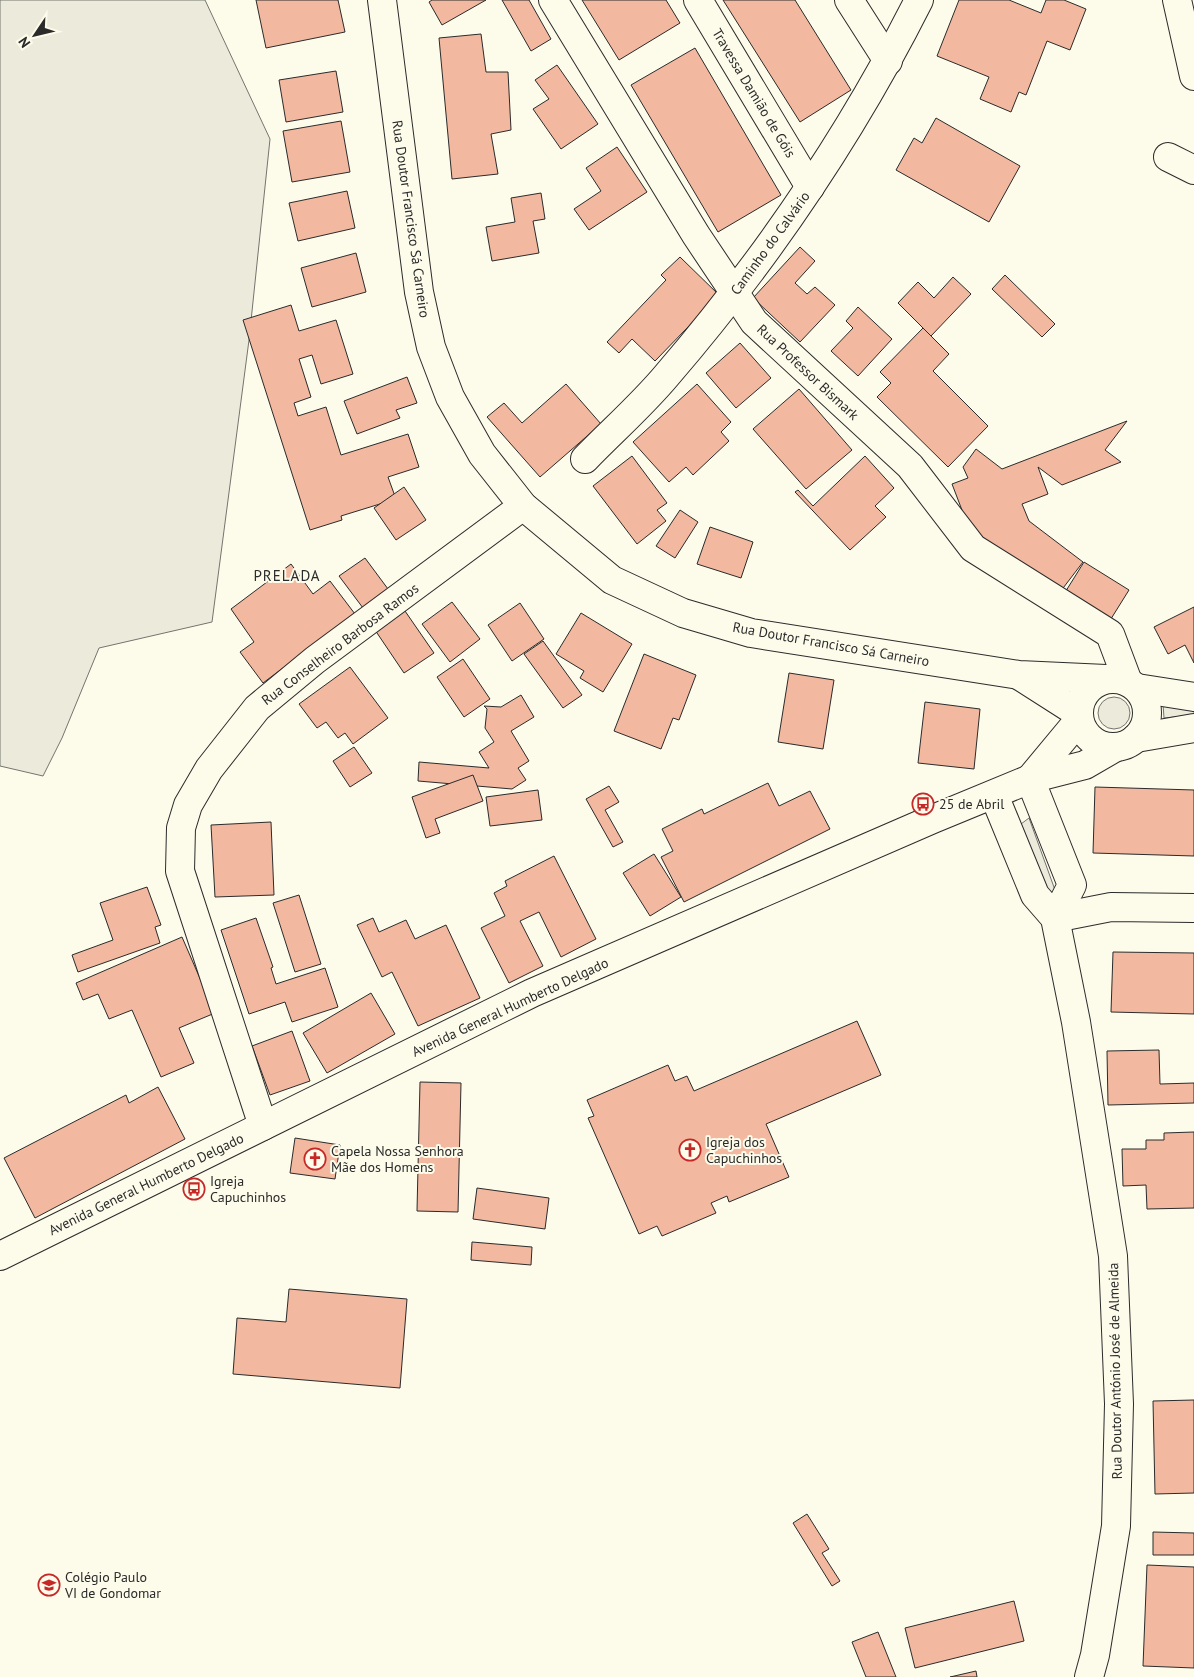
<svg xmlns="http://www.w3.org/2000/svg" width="1194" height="1677" viewBox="0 0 1194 1677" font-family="'PT Sans',sans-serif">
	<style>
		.green { fill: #ecebdb; stroke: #74746e }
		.building { fill: #f2b8a0; stroke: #2b2b2b }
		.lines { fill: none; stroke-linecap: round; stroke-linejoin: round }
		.minor-casing { stroke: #2b2b2b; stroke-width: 30 }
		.major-casing { stroke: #2b2b2b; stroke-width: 30 }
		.minor { stroke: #fdfbea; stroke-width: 28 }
		.major { stroke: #fdfbea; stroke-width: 28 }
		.labels { text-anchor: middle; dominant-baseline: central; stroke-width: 4; stroke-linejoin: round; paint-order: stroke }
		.street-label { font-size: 14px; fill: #2b2b2b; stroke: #fdfbea }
		.poi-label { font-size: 14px; fill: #2b2b2b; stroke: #fdfbea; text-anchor: start }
		.neighbourhood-label { font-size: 15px; letter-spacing: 1px; fill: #2b2b2b; stroke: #fdfbea }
	</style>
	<rect width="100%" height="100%" fill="#fdfbea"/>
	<g class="green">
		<path d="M0,0H205L270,139L249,340L212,622L99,648L62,738L43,776L0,766Z"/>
		<circle cx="1114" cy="713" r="16"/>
		<path d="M1163,704L1194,707V715L1164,718Z"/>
		<path d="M1029,818L1055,890L1051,896L1044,888L1021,824Z"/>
	</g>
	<g class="building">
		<path d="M256,0H338L345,32L266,48Z"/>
		<path d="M432,0H486L442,25L429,2Z"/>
		<path d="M502,0H529L551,39L531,51Z"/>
		<path d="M582,0H666L680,23L619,60Z"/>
		<path d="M723,0H795L851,90L800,122Z"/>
		<path d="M959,0H1009L1041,13L1046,0H1064L1086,9L1070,50L1047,41L1026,95L1019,92L1011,112L980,99L989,77L937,56Z"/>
		<path d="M481,34L486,72H508L511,130L491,134L498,174L452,179L439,38Z"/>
		<path d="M695,48L781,195L718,232L631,85Z"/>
		<path d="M557,65L598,124L561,149L533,109L549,99L535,80Z"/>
		<path d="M336,71L343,112L286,122L279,80Z"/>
		<path d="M936,118L1020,166L989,222L896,170L914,138L922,143Z"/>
		<path d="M341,121L350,172L292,182L283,131Z"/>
		<path d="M617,147L647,192L589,230L574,209L601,191L586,168Z"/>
		<path d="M347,191L355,228L298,241L289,203Z"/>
		<path d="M541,193L545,219L533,221L539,253L492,261L486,227L515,222L511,198Z"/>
		<path d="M800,247L815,261L795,283L807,294L815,287L835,305L800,342L753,298Z"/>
		<path d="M356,253L366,292L312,307L301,268Z"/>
		<path d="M680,257L719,295L655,361L632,339L619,353L607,342L666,280L661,275Z"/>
		<path d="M1005,275L1055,324L1042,337L992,289Z"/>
		<path d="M953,277L971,294L931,336L898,303L918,282L934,298Z"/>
		<path d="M291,305L299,331L336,320L353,374L321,384L312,355L299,359L311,397L294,403L298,416L326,407L341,455L408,434L419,467L388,477L396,499L341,516L342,520L310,530L243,320Z"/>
		<path d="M858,307L892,339L858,376L831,351L853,328L846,321Z"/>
		<path d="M923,328L949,354L933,371L988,426L948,467L877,397L891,383L880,372Z"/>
		<path d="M740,343L771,378L736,408L706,373Z"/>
		<path d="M407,377L417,403L396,410L400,418L357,434L344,401Z"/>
		<path d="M566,384L601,424L540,477L487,417L504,403L522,423Z"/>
		<path d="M697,384L731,422L721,432L729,441L693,475L686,467L669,482L633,442Z"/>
		<path d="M799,389L852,450L806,489L753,429Z"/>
		<path d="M1127,421L1105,450L1121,462L1062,485L1038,467L1048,494L1022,504L1029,521L1083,562L1057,596L970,531L952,484L968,478L963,467L976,449L1002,469Z"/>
		<path d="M632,456L667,503L657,510L666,521L637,544L593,486Z"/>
		<path d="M865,456L894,488L875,506L886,517L850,550L795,492L798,490L813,506Z"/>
		<path d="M404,487L426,520L396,540L374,508Z"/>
		<path d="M680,510L698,522L675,558L656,546Z"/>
		<path d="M710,527L753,542L741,578L697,564Z"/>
		<path d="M365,558L388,589L363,608L339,576Z"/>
		<path d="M1084,562L1129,590L1109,622L1064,594Z"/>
		<path d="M291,564L313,594L330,581L355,614L263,683L240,652L254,642L231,609Z"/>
		<path d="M452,602L480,639L450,662L422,624Z"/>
		<path d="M520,603L544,639L512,661L488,625Z"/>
		<path d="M1194,607V663L1185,645L1168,654L1154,627Z"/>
		<path d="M405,611L434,653L404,673L375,630Z"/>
		<path d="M581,613L632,644L603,692L580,678L584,671L556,654Z"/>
		<path d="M543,641L582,695L563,708L524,654Z"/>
		<path d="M644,654L696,675L679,720L673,718L661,749L614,731Z"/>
		<path d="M463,659L490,699L464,717L437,677Z"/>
		<path d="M350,667L388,718L353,744L345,733L338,738L326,722L317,728L299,704Z"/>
		<path d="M789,673L834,680L823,749L778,742Z"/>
		<path d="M521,695L534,717L511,731L529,761L518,768L526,780L512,789L418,781L419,762L489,768L479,752L494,742L485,728L487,709L484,706L501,707Z"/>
		<path d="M925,702L980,709L974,769L918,763Z"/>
		<path d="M354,747L372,773L350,787L333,761Z"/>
		<path d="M473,775L483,801L435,819L440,833L426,838L412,797Z"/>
		<path d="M768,783L779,806L810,791L830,829L684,902L661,857L673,851L662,829L702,809L704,814Z"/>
		<path d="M609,786L619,802L605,810L623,842L613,847L586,799Z"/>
		<path d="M1095,787L1194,790V856L1093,853Z"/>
		<path d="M538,790L542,820L490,826L486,797Z"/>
		<path d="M271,822L274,895L215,897L211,825Z"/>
		<path d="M654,854L681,897L650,916L623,873Z"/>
		<path d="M554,856L596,939L561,957L539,912L520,921L543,966L509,983L481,928L505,916L494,893L507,886L505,881Z"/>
		<path d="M147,887L161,925L155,927L160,943L78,972L72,955L113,940L100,903Z"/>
		<path d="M299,895L321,964L295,972L273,903Z"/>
		<path d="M256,918L273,967L271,968L276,984L325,968L338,1007L292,1022L285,1002L249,1014L221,930Z"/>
		<path d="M373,918L379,932L406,920L415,939L446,925L480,998L418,1026L392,972L382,977L357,925Z"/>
		<path d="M182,937L215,1013L179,1028L194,1063L161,1077L132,1010L109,1019L98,994L83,1000L76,983Z"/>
		<path d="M1113,952L1194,953V1014L1111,1012Z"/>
		<path d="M371,993L395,1034L327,1073L303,1033Z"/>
		<path d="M857,1021L881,1075L766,1124L789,1177L729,1202L727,1196L711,1203L716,1213L662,1236L657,1226L639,1234L588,1118L594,1116L587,1100L668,1065L675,1081L687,1076L694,1091Z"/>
		<path d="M292,1031L310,1081L270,1095L252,1046Z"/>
		<path d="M1159,1050L1160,1084L1194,1083V1103L1108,1105L1107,1051Z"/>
		<path d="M420,1082L461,1083L458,1212L417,1211Z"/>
		<path d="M158,1087L185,1139L35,1218L4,1158L126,1095L129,1103Z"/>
		<path d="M1194,1132V1208L1147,1209L1146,1185L1123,1186L1122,1149H1146V1140H1164V1133Z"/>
		<path d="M295,1138L340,1145L335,1179L290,1173Z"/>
		<path d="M477,1188L549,1198L545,1229L473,1219Z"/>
		<path d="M472,1242L532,1247L531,1265L471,1260Z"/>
		<path d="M289,1289L407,1299L400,1388L233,1374L237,1318L286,1322Z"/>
		<path d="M1194,1400V1493L1155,1494L1153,1401Z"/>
		<path d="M807,1514L829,1549L822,1553L840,1581L832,1586L793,1523Z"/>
		<path d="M1153,1532L1194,1533V1555H1153Z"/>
		<path d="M1147,1565L1194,1567V1668L1143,1666Z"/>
		<path d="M1014,1601L1024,1641L915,1668L905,1628Z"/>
		<path d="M878,1632L896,1677H866L852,1642Z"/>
		<path d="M976,1671L977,1677H950Z"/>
	</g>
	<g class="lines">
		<g class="minor-casing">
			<g id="minor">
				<path d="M553,0L696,235L754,322L910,466L973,548L1110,634L1128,682"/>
				<path d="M698,0L810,187"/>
				<path d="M849,0L888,61"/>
				<path d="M1177,0L1194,76"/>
				<path d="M1168,157L1194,170"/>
				<path d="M585,459C612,431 642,405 667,375C765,261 851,135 919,0"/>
				<path d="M1030,779L1072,885L1055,918"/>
				<path d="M1030,779L1079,720"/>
				<path d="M994,795L1035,895L1055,918L1076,1022L1113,1256L1119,1404L1116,1526L1095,1655L1089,1677"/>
				<path d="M1055,918L1111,907L1194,908"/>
				<path d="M263,1126L180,871L181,828L188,805L209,769L257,708L315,660L523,506"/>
				<path d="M0,1256L532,993L933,819L1030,779L1085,765L1116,747"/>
			</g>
		</g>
		<g class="major-casing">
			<g id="major">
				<path d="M382,0L419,292L431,347L450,397L482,454L523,506L612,580L683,613L751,633L1019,675L1106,679"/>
				<path d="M1020,676L1078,713"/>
				<circle cx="1113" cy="713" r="34"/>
				<path d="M1137,688L1194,697"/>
				<path d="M1136,738L1194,728"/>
			</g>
		</g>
		<use href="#minor" class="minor"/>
		<use href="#major" class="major"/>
	</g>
	<defs>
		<g id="bus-ring" transform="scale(1.125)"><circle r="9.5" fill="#fdfbea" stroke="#c62828" stroke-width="1.5"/><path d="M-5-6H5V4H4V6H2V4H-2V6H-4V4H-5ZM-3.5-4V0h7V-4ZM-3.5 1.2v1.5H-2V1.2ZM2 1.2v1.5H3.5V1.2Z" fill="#c62828"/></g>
		<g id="church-ring" transform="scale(1.125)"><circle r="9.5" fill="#fdfbea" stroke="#c62828" stroke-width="1.5"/><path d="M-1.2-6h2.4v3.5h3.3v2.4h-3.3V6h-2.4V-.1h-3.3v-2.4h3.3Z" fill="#c62828"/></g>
		<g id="school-ring" transform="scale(1.125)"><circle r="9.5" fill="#fdfbea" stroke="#c62828" stroke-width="1.5"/><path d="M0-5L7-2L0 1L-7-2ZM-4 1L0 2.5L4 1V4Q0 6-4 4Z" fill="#c62828"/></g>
	</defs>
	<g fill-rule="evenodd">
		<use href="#bus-ring" x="923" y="804"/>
		<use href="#church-ring" x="690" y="1150"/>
		<use href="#church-ring" x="315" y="1159"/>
		<use href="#bus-ring" x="194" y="1189"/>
		<use href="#school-ring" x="49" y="1585"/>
	</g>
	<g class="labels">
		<g class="street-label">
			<text transform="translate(754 93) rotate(59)">Travessa Damião de Góis</text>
			<text transform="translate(411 219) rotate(82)">Rua Doutor Francisco Sá Carneiro</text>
			<text transform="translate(770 243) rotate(-54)">Caminho do Calvário</text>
			<text transform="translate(808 372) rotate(43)">Rua Professor Bismark</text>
			<text transform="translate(340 644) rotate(-37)">Rua Conselheiro Barbosa Ramos</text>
			<text transform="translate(831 644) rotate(10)">Rua Doutor Francisco Sá Carneiro</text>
			<text transform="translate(510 1007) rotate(-25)">Avenida General Humberto Delgado</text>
			<text transform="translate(146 1184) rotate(-26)">Avenida General Humberto Delgado</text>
			<text transform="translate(1115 1371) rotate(-91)">Rua Doutor António José de Almeida</text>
		</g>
		<g class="poi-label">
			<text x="939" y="804">25 de Abril</text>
			<text x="706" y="1142">Igreja dos<tspan x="706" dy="16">Capuchinhos</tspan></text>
			<text x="331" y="1151">Capela Nossa Senhora<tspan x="331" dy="16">Mãe dos Homens</tspan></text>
			<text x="210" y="1181">Igreja<tspan x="210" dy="16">Capuchinhos</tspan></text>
			<text x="65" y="1577">Colégio Paulo<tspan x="65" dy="16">VI de Gondomar</tspan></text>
		</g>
		<g class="neighbourhood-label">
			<text x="287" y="575">PRELADA</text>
		</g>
	</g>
	<g transform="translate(35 35) rotate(235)" stroke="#fdfbea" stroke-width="4" paint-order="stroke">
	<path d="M0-4L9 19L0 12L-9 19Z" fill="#2b2b2b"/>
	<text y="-8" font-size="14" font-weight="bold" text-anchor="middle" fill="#2b2b2b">N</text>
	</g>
</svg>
